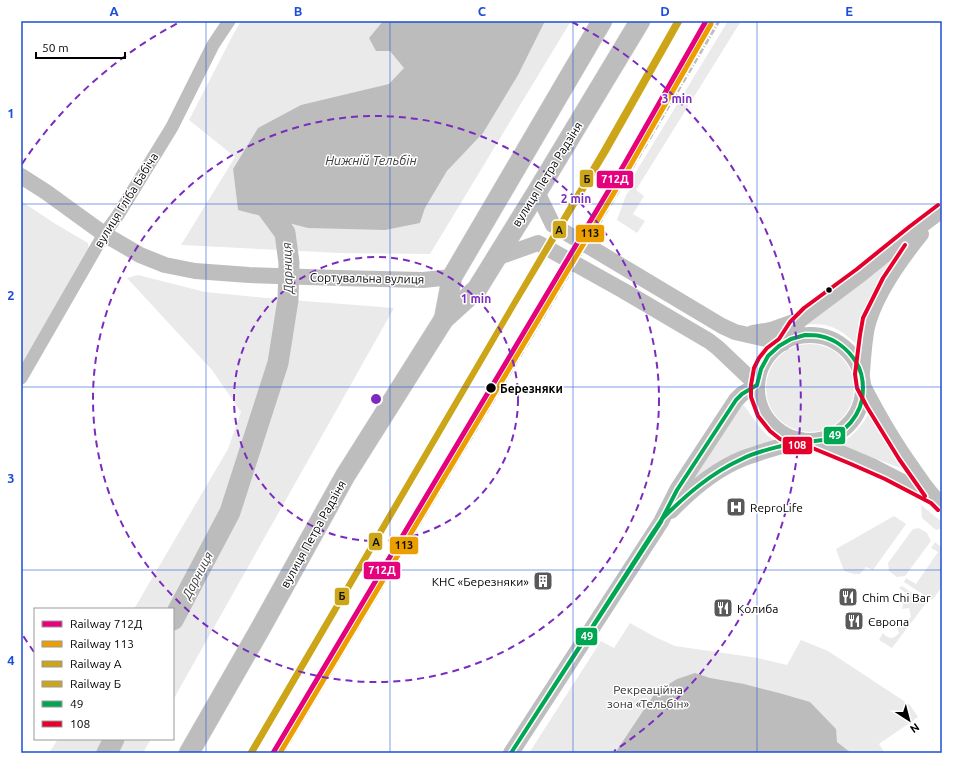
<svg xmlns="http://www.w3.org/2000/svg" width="963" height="774" viewBox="0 0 963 774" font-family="Ubuntu,sans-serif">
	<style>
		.green { fill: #eaeaea; fill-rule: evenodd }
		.water { fill: #bcbcbc }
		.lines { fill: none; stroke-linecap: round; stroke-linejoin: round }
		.river { stroke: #bcbcbc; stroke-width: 21 }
		.primary-casing { stroke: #dbdbdb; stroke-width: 21 }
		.minor { stroke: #bebebe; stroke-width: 13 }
		.tertiary { stroke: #bebebe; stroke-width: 16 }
		.primary { stroke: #bdbdbd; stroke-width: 20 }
		.rail { stroke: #bdbdbd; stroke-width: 3; stroke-dasharray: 6 2 1 2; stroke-linecap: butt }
		.bus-1-casing { stroke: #fff; stroke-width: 7 }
		.bus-2-casing { stroke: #fff; stroke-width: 7 }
		.bus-1 { stroke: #00a651; stroke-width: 4 }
		.bus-2 { stroke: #e4002b; stroke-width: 4 }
		.rail-1-casing { stroke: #fff; stroke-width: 8 }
		.rail-2-casing { stroke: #fff; stroke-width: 8 }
		.rail-3-casing { stroke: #fff; stroke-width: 8 }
		.rail-4-casing { stroke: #fff; stroke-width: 8 }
		.rail-1 { stroke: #e5007d; stroke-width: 5 }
		.rail-2 { stroke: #eb9e00; stroke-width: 5 }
		.rail-3 { stroke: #cca518; stroke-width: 5 }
		.rail-4 { stroke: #cca518; stroke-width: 5 }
		.grid { fill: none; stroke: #1d4ed8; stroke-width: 1; stroke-opacity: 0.55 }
		.ring { fill: none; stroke: #7b2cbf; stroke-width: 2; stroke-dasharray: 7 5 }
		.bus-dot { fill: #000; stroke: #fff; stroke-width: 1.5 }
		.labels { text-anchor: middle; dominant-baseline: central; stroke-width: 3; stroke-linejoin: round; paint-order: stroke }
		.street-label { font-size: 12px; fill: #000; stroke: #fff }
		.stop-label { font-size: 12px; font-weight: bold; fill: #000; stroke: #fff; text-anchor: start }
		.poi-label { font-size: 12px; fill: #000; stroke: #fff; text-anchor: start }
		.park-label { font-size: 12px; fill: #303030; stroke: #fff }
		.water-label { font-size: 13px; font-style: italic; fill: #414141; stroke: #fff }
		.centre { fill: #7b2cbf; stroke: #fff; stroke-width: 2 }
		.ring-label { font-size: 12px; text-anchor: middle; font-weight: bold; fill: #7b2cbf; stroke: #fff; stroke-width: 3; stroke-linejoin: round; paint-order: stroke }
		.line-badge { stroke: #fff; stroke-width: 1.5 }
		.badge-label { font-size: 11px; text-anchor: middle; font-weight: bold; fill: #fff }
		.pale-badge-label { font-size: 11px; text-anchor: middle; font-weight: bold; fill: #111 }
		.neatline { fill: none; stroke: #1d4ed8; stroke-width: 1.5 }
		.grid-label { font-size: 13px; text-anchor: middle; font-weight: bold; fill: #1d4ed8 }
	</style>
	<rect width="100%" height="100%" fill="#fff"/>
	<g class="green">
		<path d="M241,21H383L369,38L474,21H571L430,254L340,253L181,245L235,157L189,120L234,33ZM258,128L481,135L447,171L425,208L420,223L238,210L233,169Z"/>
		<path d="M728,21H741L636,190L644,196L633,214L645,221L637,233L617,220L626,195L635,183L631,180Z"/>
		<path d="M21,201L54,223L88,243L89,250L21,364Z"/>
		<path d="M894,255L892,264L873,290L862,316L858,346C841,329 829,322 804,325Z"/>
		<path d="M138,275L205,292L266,298L394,308L173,700V609H134L228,449L241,412L212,370L127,278Z"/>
		<circle cx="810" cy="388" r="44"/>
		<path d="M743,404L758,425L767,435L776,442L685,489Z"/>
		<path d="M869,413L878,429L900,466V468L866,455L840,445C854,434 860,429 869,413Z"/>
		<path d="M921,505L942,522V528L936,530L922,518Z"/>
		<path d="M894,516L906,524L873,570L866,567L860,574H854L844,571L836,549Z"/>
		<path d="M919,528L927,533L931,541L905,576L897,577L889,571L888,563L913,529Z"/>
		<path d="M935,542L942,548V587L932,600L904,582L906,578L916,584L938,552L931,548Z"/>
		<path d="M902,586L926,603L892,648L879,640L883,633C889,640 894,639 899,633L897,628L900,623L905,622L911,617L909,608L902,609L903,604L899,602L906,593L899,588Z"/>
		<path d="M630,623L655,637L675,646L758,658L787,665L801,640L828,651L910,705L918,717L879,744L885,753H529L601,641L614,648Z"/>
		<path d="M58,739H151L143,753H49Z"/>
	</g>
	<g class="water">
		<path d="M383,21H545L518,75L483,133L447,171L425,208L420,223L385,230L308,228L238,210L233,169L258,128L301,105L389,84L404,68L390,51H376L369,38Z"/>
		<path d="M695,673L710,678L744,684L779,693L810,702L836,729L837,742L851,753H615L655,693L677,679Z"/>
	</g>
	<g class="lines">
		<g class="river">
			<path d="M173,620L230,512L278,363L288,300L289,263L285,233L263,203L261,195"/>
			<path d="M107,753L114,739"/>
		</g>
		<g class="primary-casing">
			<g id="primary">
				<path d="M444,319L452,277L602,21"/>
				<path d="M189,753L259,631L345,476L444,319L477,289L537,192L640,21"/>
			</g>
		</g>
		<path class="minor" d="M21,378L104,234L118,215L172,127L213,45L229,21"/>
		<g class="tertiary">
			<path d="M21,176L46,192L104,234L140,255L165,265L195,271L249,275L338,278L423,280L452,277"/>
			<path d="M537,192L553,225L722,326L735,332L783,343"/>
			<path d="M496,258L538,243L624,291L709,341L718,348L757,385"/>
			<path d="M753,333L771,330L799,320"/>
			<circle cx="810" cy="388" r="53"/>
			<path d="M783,343L794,326L801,319L861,274L913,232L942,210"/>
			<path d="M862,373C863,358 864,342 867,327C875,295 900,260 921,234"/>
			<path d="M863,386C878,415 894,443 913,469C922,482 930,495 942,505"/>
			<path d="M812,441L874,467L930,496"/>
			<path d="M671,511C692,489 716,469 744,458C762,451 781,447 800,440"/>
			<path d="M511,753L661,522L677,490L736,400L742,394L757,385"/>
		</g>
		<use href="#primary" class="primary"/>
		<path class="rail" d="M283,753C428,509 575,266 719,21"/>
		<g class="bus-1-casing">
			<g id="bus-1">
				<path d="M805,335C810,335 815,335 820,336C835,339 848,349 856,362C863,373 864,387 862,400C857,422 837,440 815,441C809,442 803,440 797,441C793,442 789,444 785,445C770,449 755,452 742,459C711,473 686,495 662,519L677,490L736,400L742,394L757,385L761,369L768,356L779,346L791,339Z"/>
				<path d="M662,519L661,522L511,753L650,537Z"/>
			</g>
		</g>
		<g class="bus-2-casing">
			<g id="bus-2">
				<path d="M905,245L883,278L863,318L860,335L855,374L857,388L867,407L899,459L925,496"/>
				<path d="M938,510L931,503L885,479L851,464L810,447L793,445L780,439L770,431L758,416L751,397V385L754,368L759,358L767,348L779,339L790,322L804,308L857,269L909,227L938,205"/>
			</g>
		</g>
		<use href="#bus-1" class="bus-1"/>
		<use href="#bus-2" class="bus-2"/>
		<g class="rail-1-casing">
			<path id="rail-1" d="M273,753L625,163L706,21"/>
		</g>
		<g class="rail-2-casing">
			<path id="rail-2" d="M280,753L630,166L711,24"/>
		</g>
		<g class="rail-3-casing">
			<path id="rail-3" d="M254,750L514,305L606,152L680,21"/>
		</g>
		<g class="rail-4-casing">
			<path id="rail-4" d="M250,753L603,151L677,21"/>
		</g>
		<use href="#rail-1" class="rail-1"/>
		<use href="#rail-2" class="rail-2"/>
		<use href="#rail-3" class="rail-3"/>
		<use href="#rail-4" class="rail-4"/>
	</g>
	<path class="grid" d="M206,21V753M390,21V753M573,21V753M757,21V753M21,204H942M21,387H942M21,570H942"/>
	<g class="ring">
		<circle cx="376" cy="399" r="142"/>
		<circle cx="376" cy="399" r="283"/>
		<path d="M34 652A425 425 0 0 1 22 634M22 164A425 425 0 0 1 180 22M572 22A425 425 0 0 1 614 751"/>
	</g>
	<defs>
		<g id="hospital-square" transform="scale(1)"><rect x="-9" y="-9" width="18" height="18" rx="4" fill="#595959" stroke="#fff"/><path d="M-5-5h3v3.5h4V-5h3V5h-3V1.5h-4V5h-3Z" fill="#fff"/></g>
		<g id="building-square" transform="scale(1)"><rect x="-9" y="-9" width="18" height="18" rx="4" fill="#595959" stroke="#fff"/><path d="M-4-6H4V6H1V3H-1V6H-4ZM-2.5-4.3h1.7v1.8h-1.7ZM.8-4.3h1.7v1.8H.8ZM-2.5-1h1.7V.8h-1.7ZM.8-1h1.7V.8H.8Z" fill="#fff"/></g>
		<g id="restaurant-square" transform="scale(1)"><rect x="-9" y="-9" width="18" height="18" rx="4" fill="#595959" stroke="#fff"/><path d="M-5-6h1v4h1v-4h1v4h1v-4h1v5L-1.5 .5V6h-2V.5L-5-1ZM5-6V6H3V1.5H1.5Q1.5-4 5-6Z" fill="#fff"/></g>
	</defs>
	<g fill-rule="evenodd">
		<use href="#hospital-square" x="736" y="507"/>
		<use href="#building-square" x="543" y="581"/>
		<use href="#restaurant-square" x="848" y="597"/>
		<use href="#restaurant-square" x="723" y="608"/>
		<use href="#restaurant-square" x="854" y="621"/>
	</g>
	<g class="bus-dot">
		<circle cx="829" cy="290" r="3.5"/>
		<circle cx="491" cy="388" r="5.5"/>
	</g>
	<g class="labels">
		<g class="street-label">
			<text transform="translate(547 174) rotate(-58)">вулиця Петра Радзіня</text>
			<text transform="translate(126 200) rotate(-58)">вулиця Гліба Бабіча</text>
			<text transform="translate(367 278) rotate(1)">Сортувальна вулиця</text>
			<text transform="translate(313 534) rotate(-61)">вулиця Петра Радзіня</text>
		</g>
		<g class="stop-label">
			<text x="500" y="388">Березняки</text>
		</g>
		<g class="poi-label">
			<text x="750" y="507">ReproLife</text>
			<text x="529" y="581" text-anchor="end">КНС «Березняки»</text>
			<text x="862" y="597">Chim Chi Bar</text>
			<text x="737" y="608">Колиба</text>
			<text x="868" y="621">Європа</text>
		</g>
		<g class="park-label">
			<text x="648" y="689">Рекреаційна<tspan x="648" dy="14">зона «Тельбін»</tspan></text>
		</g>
		<g class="water-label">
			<text x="371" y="160">Нижній Тельбін</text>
			<text transform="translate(287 268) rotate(-92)">Дарниця</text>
			<text transform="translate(197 575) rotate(-62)">Дарниця</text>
		</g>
	</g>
	<circle cx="376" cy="399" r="6" class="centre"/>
	<g class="ring-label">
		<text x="677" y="103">3 min</text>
		<text x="576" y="203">2 min</text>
		<text x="476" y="303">1 min</text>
	</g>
	<g class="line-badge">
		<rect x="579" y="169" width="15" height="19" rx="4" fill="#cca518"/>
		<rect x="596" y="170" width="38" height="19" rx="4" fill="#e5007d"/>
		<rect x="552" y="220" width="15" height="19" rx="4" fill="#cca518"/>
		<rect x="575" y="224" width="30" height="19" rx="4" fill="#eb9e00"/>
		<rect x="823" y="426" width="23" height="19" rx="4" fill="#00a651"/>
		<rect x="782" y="436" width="31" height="19" rx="4" fill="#e4002b"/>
		<rect x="368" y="532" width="15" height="19" rx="4" fill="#cca518"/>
		<rect x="389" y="536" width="30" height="19" rx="4" fill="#eb9e00"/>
		<rect x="363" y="561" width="38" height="19" rx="4" fill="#e5007d"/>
		<rect x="334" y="587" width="16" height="19" rx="4" fill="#cca518"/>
		<rect x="575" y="627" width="23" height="19" rx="4" fill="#00a651"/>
	</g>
	<g class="badge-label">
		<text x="615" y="183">712Д</text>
		<text x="835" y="439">49</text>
		<text x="797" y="449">108</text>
		<text x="382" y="574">712Д</text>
		<text x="587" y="640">49</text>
	</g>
	<g class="pale-badge-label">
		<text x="587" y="183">Б</text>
		<text x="559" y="234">A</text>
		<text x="590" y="237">113</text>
		<text x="376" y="546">A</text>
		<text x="404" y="549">113</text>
		<text x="342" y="600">Б</text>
	</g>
	<rect width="963" height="774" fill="none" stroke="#ffffff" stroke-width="44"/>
	<rect x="34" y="608" width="140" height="132" fill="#ffffff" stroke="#999999"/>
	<rect x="42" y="621" width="20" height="6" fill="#e5007d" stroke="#999999"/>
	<text x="70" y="628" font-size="12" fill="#000000">Railway 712Д</text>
	<rect x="42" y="641" width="20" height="6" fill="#eb9e00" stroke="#999999"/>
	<text x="70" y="648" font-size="12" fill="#000000">Railway 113</text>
	<rect x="42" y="661" width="20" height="6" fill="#cca518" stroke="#999999"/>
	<text x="70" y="668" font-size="12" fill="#000000">Railway A</text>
	<rect x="42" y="681" width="20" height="6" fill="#cca518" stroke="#999999"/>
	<text x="70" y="688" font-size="12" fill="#000000">Railway Б</text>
	<rect x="42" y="701" width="20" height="6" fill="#00a651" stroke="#999999"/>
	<text x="70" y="708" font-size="12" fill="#000000">49</text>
	<rect x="42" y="721" width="20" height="6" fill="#e4002b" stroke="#999999"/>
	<text x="70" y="728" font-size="12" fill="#000000">108</text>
	<g transform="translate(909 720) rotate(144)" stroke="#ffffff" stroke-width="3" paint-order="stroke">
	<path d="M0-3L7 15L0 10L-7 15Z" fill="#000000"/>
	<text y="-6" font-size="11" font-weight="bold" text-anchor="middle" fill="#000000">N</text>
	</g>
	<path d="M36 52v6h89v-6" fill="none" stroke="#000000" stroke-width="2"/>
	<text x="42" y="52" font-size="12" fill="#000000" stroke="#ffffff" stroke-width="3" paint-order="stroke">50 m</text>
	<rect x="22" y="22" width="919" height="730" class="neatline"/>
	<g class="grid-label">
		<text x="114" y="16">A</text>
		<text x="298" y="16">B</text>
		<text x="482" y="16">C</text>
		<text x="665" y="16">D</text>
		<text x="849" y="16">E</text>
		<text x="11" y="118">1</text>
		<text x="11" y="300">2</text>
		<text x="11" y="483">3</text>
		<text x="11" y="665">4</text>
	</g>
</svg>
